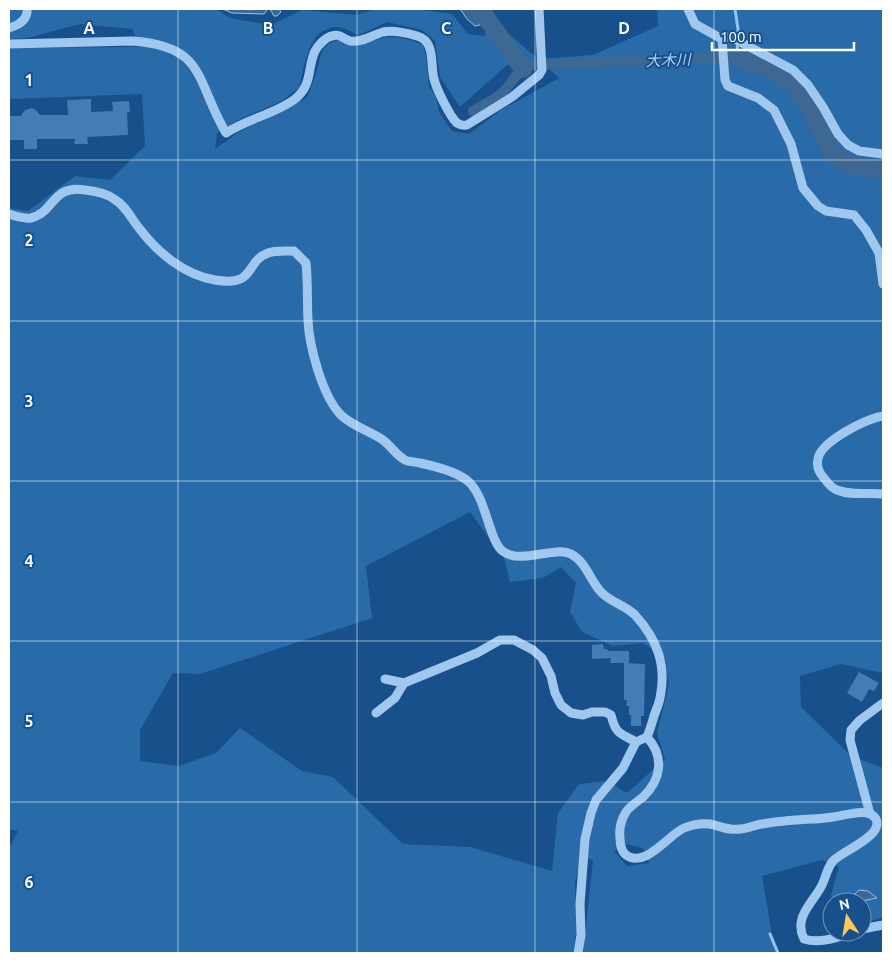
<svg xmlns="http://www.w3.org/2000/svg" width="892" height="962" viewBox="0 0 892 962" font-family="Ubuntu,'Noto Sans JP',sans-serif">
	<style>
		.green { fill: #296ba9; fill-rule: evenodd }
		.water { fill: #3d6893; stroke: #92c4f1 }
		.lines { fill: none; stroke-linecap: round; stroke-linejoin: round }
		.stream { stroke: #92c4f1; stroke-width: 3 }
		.canal { stroke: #3d6893; stroke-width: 10 }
		.river { stroke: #3d6893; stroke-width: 18 }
		.building { fill: #447db5 }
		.minor { stroke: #a0c8ef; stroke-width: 9 }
		.grid { fill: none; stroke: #fff; stroke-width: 1; stroke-opacity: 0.55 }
		.labels { text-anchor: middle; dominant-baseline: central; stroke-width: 4; stroke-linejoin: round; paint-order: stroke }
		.water-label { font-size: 15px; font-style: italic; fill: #abd2f6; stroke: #17508b }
		.grid-label { font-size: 16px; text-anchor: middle; font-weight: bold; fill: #fff; stroke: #17508b; stroke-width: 4; stroke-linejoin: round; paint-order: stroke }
	</style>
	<rect width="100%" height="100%" fill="#17508b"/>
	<path class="green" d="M9,9H216L230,18L271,25L302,10L356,15L375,9H414L452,14L468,34L485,36V14L538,59L593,55L658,26L657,9H883V673L841,664L800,676L801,707L851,756L883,768V917L862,924V902H834L831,895L839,867L822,860L762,876L772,934L779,953H583L593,861L582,854L575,882L577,927L573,953H9V849L18,831L9,829V208L28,211L75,176L110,180L145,146L142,94L9,99V48L139,47L132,29L80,24L27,38L9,39ZM387,22L422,30L435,41L440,77L460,107L507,65L538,59L559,78L501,110L469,134L452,131L439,112L436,97L429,87L426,56L423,45C410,40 397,35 383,38C362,42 360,52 338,40C321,45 322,52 318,67C315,77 311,88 307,98L239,132L215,149L217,133L240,119L280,102L299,88C305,66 307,28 337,27C344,27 353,33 359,35ZM470,512L504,558L510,582L543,578L561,567L576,583L570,612L582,632L613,646L643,643L665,658L669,684L657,733L665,759L627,793L607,781L579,784L558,813L552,871L470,847L403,844L333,777L302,771L240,728L216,753L179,766L140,761V730L173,673L200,674L372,618L366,566ZM628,844L644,849L649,863L627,866L614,851Z"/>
	<g class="water">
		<path d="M223,9H279L281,12L277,16H274L270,9H268L264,14L232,13Z"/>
		<path d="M460,9H484V24L475,26L467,19Z"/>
		<path d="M859,890L868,891L877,898L857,902L853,896Z"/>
	</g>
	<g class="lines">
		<g class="stream">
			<path d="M735,9L738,29L737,58"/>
			<path d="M842,902L853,896"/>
			<path d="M827,921L832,911"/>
			<path d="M770,934L778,953"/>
		</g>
		<path class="canal" d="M473,111C482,105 496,99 503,92C515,80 515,71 532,65L692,58H737"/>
		<g class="river">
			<path d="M480,9L523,69"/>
			<path d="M737,58L776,72L798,90L821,129L832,155L851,165L883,170"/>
		</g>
	</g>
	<g class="building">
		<path d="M91,99V112L113,111L112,102L129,101L130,112H127L128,135L87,137L88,144H74L75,139H37V149H24V140H9V116H21L25,110L32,108L36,110L40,115H68L67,100Z"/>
		<path d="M603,644L604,649H607L608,651H629V663H610L611,658L592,659V645Z"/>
		<path d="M624,663L645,664L644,716H641V726H631V715H629V706H626L627,700H624Z"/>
		<path d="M859,672L879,683L874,691L869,689L862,702L847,693Z"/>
	</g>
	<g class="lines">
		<g class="minor">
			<path d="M688,9L695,24L722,39"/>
			<path d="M9,28C19,25 28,20 27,9"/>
			<path d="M9,44L132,41C206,46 195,80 226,133C247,119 275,114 295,99C313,84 307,68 315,51C318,45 326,37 332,36C340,33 343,39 350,41C362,43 372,35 383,32C393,30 408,33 417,36C436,41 430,65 434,79C436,88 450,117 457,123C460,125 463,126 467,125L512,97L539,75L542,70L539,9"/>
			<path d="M883,154L859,151L848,145L838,134L823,107L808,85L793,70L731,37H726L722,39L725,80L728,86L758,98L774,110L791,144L803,188L818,206L826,211L854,215L866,230L879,253L883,284"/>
			<path d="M9,214C15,216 24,219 31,218C54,213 52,184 85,190C95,191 106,193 114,199C125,205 131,218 139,228C157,252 184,275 215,280C257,287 244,262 268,253C276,250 286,251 294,251L306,263C308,282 307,301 308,320C309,345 322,396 341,415C352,426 370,431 383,440C390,445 397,456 405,460C409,462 416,462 420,463C434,466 458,472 469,482C487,499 489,543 504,552C522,564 554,546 571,554C586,562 590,580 601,592C610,602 625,605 635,615C657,639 667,665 660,698C659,704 656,710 654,716C652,723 650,730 647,737L636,742L623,768L596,800L591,813L585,839L580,904L581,935L578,953"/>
			<path d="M883,416C867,418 820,442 818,459C816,466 819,472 823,477C827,482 831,488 837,490C851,496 868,492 883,494"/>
			<path d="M385,679L404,683"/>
			<path d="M376,713L395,698L404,683L477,653L500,640H514L533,650L542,658L551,676L555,693L561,705L571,713L583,715L592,712H605L611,715C616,735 620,733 636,742"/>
			<path d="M647,737C665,757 661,780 643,797C637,802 629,807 626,812C621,820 619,830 620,838C620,844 621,851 626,855C645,869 668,835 684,828C691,825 702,823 710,824C720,826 729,831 740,829C747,829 754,825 762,824C778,821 794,820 811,819C818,819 826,818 833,817C844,816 869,806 876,819C884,836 842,851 833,861C827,868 826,877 822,885C813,903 793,917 804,939C821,944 838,937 854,932"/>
			<path d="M870,814L850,740L851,730L860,720L883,703"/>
			<path d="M862,929L883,925"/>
		</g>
	</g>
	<path class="grid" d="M178,9V953M357,9V953M535,9V953M714,9V953M9,160H883M9,321H883M9,481H883M9,641H883M9,802H883"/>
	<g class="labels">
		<g class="water-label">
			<text transform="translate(668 60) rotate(-2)">大木川</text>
		</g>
	</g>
	<g class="grid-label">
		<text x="89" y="34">A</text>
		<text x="268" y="34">B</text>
		<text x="446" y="34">C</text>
		<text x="624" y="34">D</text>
		<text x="29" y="86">1</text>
		<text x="29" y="246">2</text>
		<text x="29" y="407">3</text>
		<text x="29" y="567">4</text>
		<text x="29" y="727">5</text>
		<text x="29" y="888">6</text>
	</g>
	<rect width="892" height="962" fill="none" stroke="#ffffff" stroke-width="20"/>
	<g transform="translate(847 917) rotate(348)"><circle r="24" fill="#17508b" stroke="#7496b9"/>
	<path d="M0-4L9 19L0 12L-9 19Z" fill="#ffc65d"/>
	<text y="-8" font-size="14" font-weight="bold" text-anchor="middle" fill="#ffffff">N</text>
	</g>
	<path d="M712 42v8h142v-8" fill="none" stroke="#ffffff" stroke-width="2.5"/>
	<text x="720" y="42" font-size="15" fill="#ffffff" stroke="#17508b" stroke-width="4" paint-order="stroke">100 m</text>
</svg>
